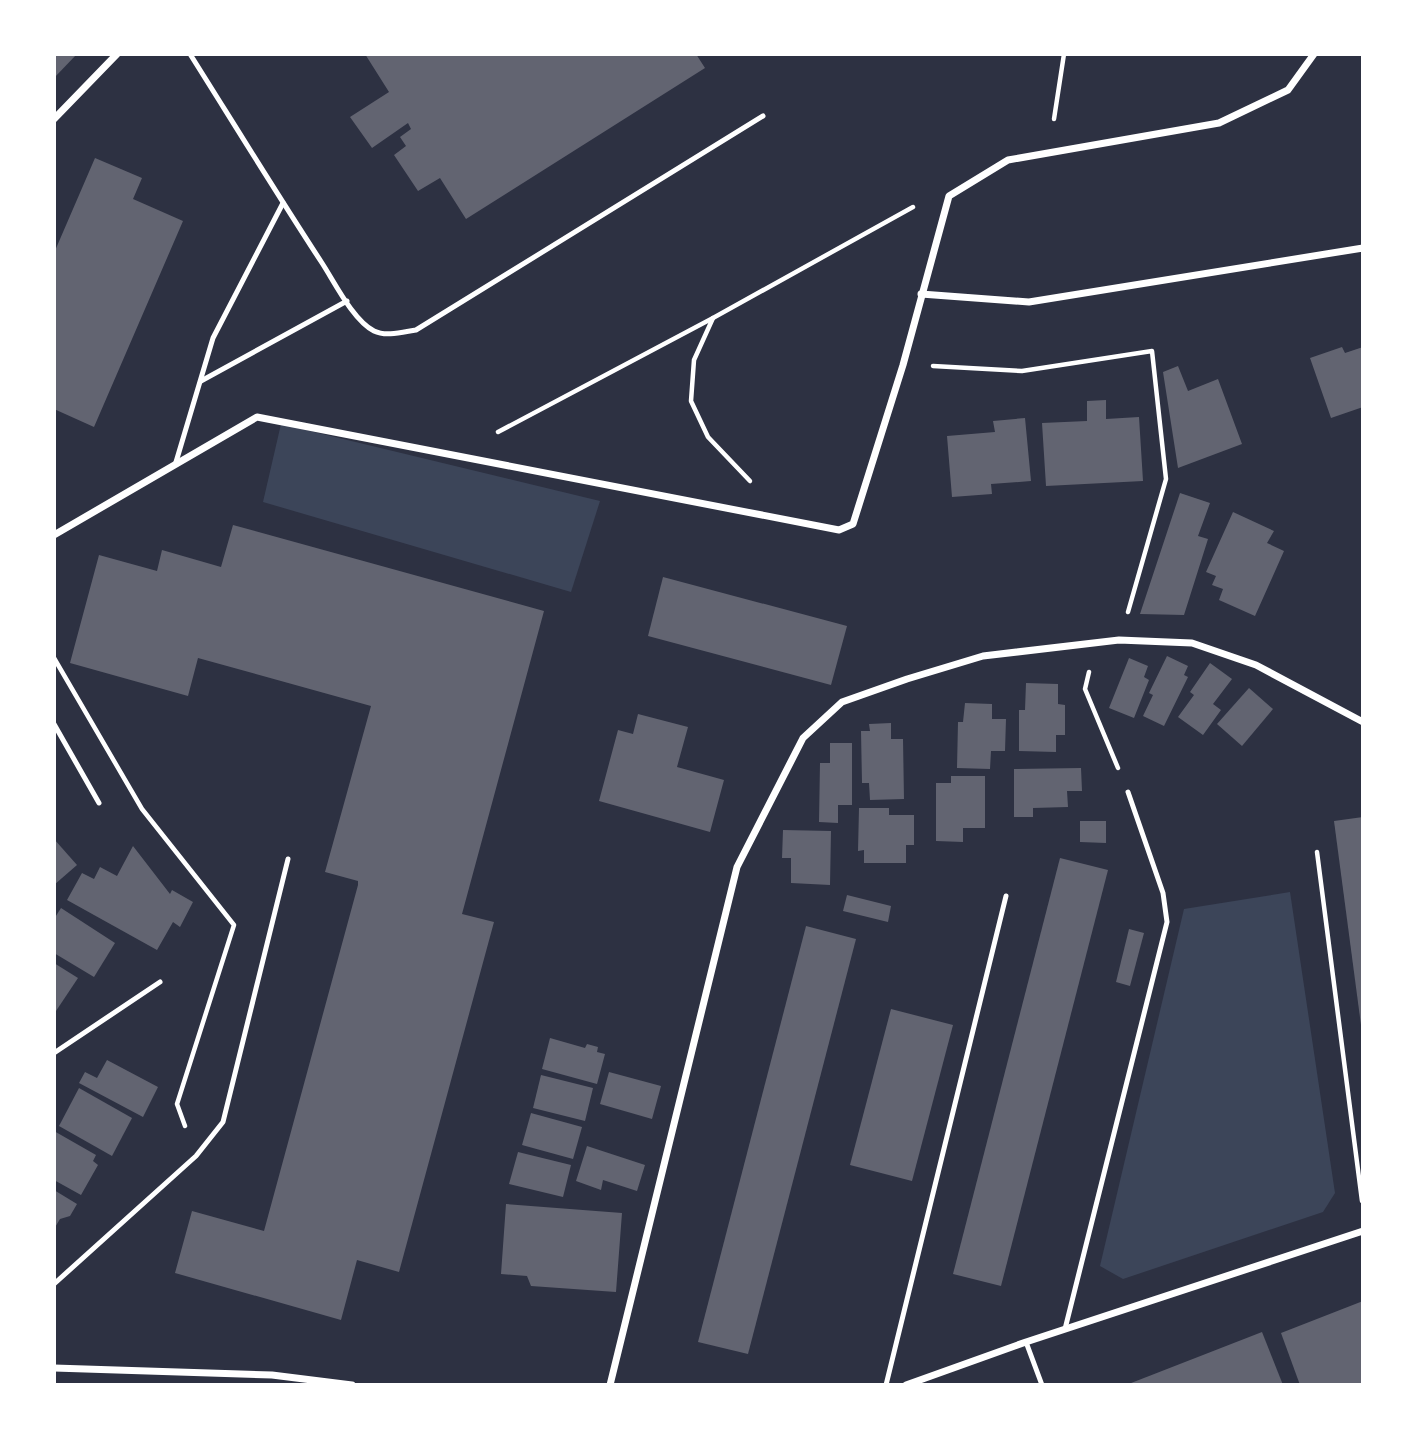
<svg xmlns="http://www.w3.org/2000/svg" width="1417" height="1439" viewBox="0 0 1417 1439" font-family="Rubik,sans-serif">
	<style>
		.green { fill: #3c4559 }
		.building { fill: #626471 }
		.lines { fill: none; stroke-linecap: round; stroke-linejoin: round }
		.path { stroke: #fff; stroke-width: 4.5 }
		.service { stroke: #fff; stroke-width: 5 }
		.minor { stroke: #fff; stroke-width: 7 }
	</style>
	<rect width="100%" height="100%" fill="#2d3142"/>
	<g class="green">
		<path d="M281,424L600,501L571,592L263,502Z"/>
		<path d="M1290,892L1335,1193L1323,1212L1123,1279L1100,1266L1184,909Z"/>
	</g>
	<g class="building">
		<path d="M54,54H77L54,78Z"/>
		<path d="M365,54H696L705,68L466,219L440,178L418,191L394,155L406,146L400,137L411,129L408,123L372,148L350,117L389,92Z"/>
		<path d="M95,158L142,178L133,199L183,221L94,427L54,409V253Z"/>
		<path d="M1342,347L1345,353L1363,347V407L1331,418L1310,358Z"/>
		<path d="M1178,366L1188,391L1218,379L1242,444L1178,468L1163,372Z"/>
		<path d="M1106,400V419L1139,417L1143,481L1046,486L1042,423L1087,421V401Z"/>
		<path d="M1025,418L1031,481L991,484L992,494L952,497L947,436L995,432L993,421Z"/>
		<path d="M1180,493L1210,503L1198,536L1208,539L1184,615L1140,614Z"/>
		<path d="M1233,512L1274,531L1267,543L1284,551L1255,616L1219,600L1223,589L1212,585L1216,576L1206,572Z"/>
		<path d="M233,525L544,611L462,914L494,922L399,1272L357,1260L341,1320L175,1273L192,1211L264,1231L358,885V881L325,872L371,706L198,658L188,696L70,663L99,555L157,571L162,550L221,567Z"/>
		<path d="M663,577L847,626L831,685L648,636Z"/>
		<path d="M1167,656L1188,666L1184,675L1188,677L1164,726L1143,716L1153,695L1149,693Z"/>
		<path d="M1129,658L1148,666L1144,677L1149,680L1134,718L1109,708Z"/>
		<path d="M1210,663L1232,679L1213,704L1221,710L1203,735L1178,717L1194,695L1190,692Z"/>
		<path d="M1026,683L1058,684V704L1065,705V735H1056V752L1019,751V710H1025Z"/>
		<path d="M1249,688L1273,709L1242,746L1217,724Z"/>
		<path d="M965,703L992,704V719H1006L1005,751H991L990,769L957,768L958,722H963Z"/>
		<path d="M638,714L688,727L677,767L724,780L710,832L599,801L618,730L633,734Z"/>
		<path d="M891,723V739H903L904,799L870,800L869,783H862L861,731H870L869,724Z"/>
		<path d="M830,743H852V805H838V823L819,822L820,763H830Z"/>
		<path d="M1081,768L1082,791H1067L1068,807L1033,808V817H1014V769Z"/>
		<path d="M951,776H985V828H963V842L936,841V783H951Z"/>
		<path d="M859,808H889V815H914V845H906V863H864V850L858,851Z"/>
		<path d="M1363,817V1025H1361L1334,821Z"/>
		<path d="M1080,821H1106V843L1080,842Z"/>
		<path d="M783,830L831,831L830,885L791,883V858H782Z"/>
		<path d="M54,839L77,865L54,885Z"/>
		<path d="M133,846L170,894L172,890L193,902L180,927L173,922L157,950L67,900L82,873L94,879L100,867L117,876Z"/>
		<path d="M1060,858L1108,870L1001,1286L953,1274Z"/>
		<path d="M847,895L891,906L888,922L843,911Z"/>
		<path d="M61,908L115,943L94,977L54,953V919Z"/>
		<path d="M806,926L856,939L748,1354L698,1342Z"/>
		<path d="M1129,929L1144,933L1130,986L1116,982Z"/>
		<path d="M54,963L78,978L54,1014Z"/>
		<path d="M891,1009L953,1025L912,1181L850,1165Z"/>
		<path d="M550,1038L585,1048L587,1044L598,1047L597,1052L605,1054L597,1084L542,1069Z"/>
		<path d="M107,1060L158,1087L143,1117L79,1083L85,1072L97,1078Z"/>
		<path d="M609,1072L661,1086L652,1119L600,1104Z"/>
		<path d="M541,1075L593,1088L585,1121L533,1108Z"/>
		<path d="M79,1088L132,1118L112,1156L59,1126Z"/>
		<path d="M531,1113L582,1127L573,1159L522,1145Z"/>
		<path d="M54,1131L96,1155L93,1161L98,1165L81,1195L54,1180Z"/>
		<path d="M587,1146L645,1165L637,1191L603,1180L601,1190L576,1181Z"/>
		<path d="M518,1152L571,1165L563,1197L509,1184Z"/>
		<path d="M54,1190L77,1204L70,1216L60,1219L54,1229Z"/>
		<path d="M506,1204L622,1213L616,1292L531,1286L527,1276L501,1274Z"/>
		<path d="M1363,1301V1385H1300L1281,1333Z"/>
		<path d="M1262,1332L1283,1385H1126Z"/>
	</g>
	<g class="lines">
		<g class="path">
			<path d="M1054,119L1064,54"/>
			<path d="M713,318L694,360L691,401L708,437L750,481"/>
			<path d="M933,366L1022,371L1152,351L1166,479L1128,612"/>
			<path d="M498,432L713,318L913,207"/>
			<path d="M54,658L142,809L234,925L177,1104L185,1126"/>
			<path d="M1089,672L1085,689L1118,768"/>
			<path d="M1317,852L1362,1201"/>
		</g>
		<g class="service">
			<path d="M190,54C234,124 277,194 322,263C335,283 353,320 374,331C386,337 403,332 416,330L763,116"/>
			<path d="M201,381L347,301"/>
			<path d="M176,462L213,338L283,203"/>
			<path d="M54,724L99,803"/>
			<path d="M54,1053L160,982"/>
			<path d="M54,1284L196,1156L223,1122L288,859"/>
			<path d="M1065,1329L1167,922L1163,893L1128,792"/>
			<path d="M1026,1342L1042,1385"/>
			<path d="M886,1385L1006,896"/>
		</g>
		<g class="minor">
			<path d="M54,119L117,54"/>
			<path d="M921,294L1029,302L1363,248"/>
			<path d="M54,535L257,417L839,530L853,524L903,365L949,196L1008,160L1219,123L1288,90L1314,54"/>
			<path d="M54,1368L272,1375L352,1385"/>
			<path d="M610,1385L737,867L803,738L842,702L907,679L983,656L1119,640L1192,643L1256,665L1363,722"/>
			<path d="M906,1385L1026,1342L1363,1231"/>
		</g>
	</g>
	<rect width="1417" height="1439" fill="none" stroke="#ffffff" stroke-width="112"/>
</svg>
